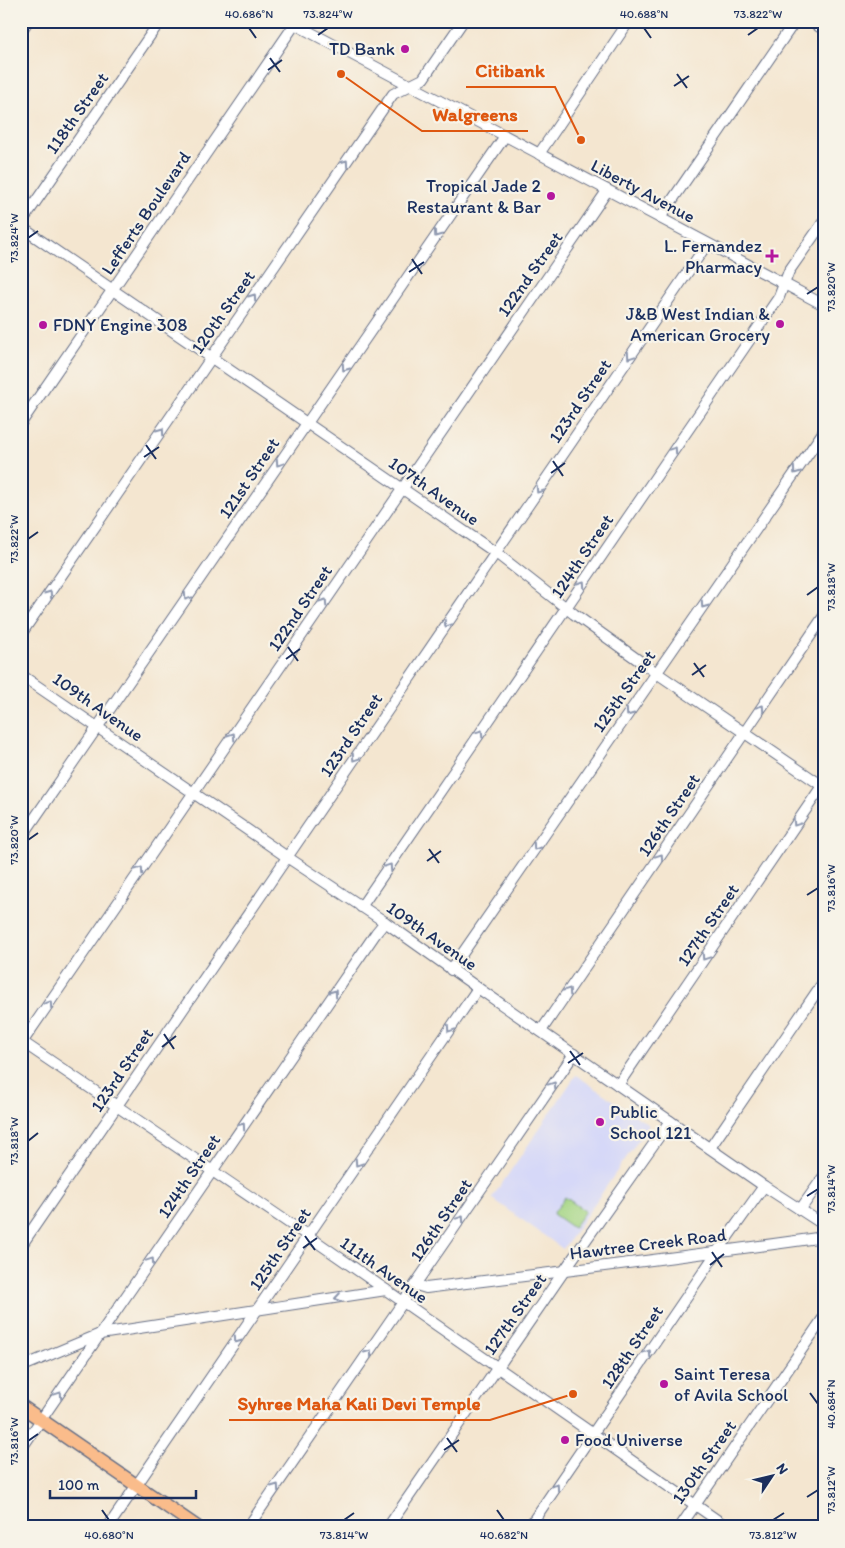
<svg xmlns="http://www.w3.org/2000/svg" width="845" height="1548" viewBox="0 0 845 1548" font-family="Itim,sans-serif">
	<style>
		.built { fill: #d6d8f8 }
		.green { fill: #a4d584; stroke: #608271 }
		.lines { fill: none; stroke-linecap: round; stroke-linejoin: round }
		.minor-casing { stroke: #676f86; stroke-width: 12 }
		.major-casing { stroke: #676f86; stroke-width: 15 }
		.minor { stroke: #fff; stroke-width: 10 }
		.major { stroke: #fabc8b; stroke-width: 12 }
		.oneway { stroke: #8d97ae }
		.ticks { fill: none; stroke: #1b2f5e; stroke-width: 2 }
		.poi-dot { fill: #b5179e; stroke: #f7f3e8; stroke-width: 2 }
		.labels { text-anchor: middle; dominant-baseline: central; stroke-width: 4.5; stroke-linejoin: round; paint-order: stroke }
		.poi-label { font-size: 18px; fill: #1b2f5e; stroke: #f7f3e8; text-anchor: end }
		.street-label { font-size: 18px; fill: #1b2f5e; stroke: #f7f3e8 }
		.leader { fill: none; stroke: #de5710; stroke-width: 2 }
		.callout-dot { fill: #de5710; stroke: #f7f3e8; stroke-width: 2 }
		.callout-label { font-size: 19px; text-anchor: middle; font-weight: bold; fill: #de5710; stroke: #f7f3e8; stroke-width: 4.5; stroke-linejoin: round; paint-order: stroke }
		.neatline { fill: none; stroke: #1b2f5e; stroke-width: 2 }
		.ticks-label { font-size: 12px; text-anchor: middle; fill: #1b2f5e }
	</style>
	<rect width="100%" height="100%" fill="#f7f3e8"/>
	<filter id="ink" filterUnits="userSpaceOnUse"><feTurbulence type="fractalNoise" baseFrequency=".02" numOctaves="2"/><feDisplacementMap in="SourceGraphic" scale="10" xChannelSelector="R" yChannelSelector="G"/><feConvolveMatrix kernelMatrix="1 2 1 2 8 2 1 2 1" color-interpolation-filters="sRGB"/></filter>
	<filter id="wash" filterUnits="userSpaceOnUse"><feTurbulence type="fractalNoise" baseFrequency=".0096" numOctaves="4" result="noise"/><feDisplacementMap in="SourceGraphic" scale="20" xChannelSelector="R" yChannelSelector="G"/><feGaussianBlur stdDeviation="1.12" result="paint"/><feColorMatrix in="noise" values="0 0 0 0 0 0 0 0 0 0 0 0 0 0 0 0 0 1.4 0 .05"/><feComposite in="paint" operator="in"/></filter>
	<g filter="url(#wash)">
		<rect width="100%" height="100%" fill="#f4e6d0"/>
		<path class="built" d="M576,1075L649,1125L563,1249L492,1198Z"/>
		<path class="green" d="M565,1197L585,1211L573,1228L553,1214Z"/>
	</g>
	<g filter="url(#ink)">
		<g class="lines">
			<g class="minor-casing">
				<g id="minor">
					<path d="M289,21L824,305"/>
					<path d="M811,21L824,30"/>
					<path d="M21,31L28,21"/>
					<path d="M539,154L629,21"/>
					<path d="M660,218L795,21"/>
					<path d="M21,223L160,21"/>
					<path d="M21,227L496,553L574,614L648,667L824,787"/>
					<path d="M21,423L297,21"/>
					<path d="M21,634L393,94L423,79L463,21"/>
					<path d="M21,675L287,857L385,922L478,988L764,1186L824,1225"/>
					<path d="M21,838L505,136"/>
					<path d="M361,907L779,297L789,271L824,221"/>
					<path d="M451,970L824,431"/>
					<path d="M541,1031L824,616"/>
					<path d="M21,1041L317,1242L727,1527"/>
					<path d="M21,1044L607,191"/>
					<path d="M618,1085L824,783"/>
					<path d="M710,1148L824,981"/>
					<path d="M800,1210L824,1176"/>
					<path d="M21,1246L707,244"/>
					<path d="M416,1285L426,1288C559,1272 691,1256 824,1237"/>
					<path d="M21,1367L100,1334L386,1290"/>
					<path d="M21,1449L376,933L385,922"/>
					<path d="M108,1527L478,988"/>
					<path d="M248,1527L574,1054"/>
					<path d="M388,1527L571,1261L670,1121"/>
					<path d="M529,1527L717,1252L764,1186"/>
					<path d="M680,1527L824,1317"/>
				</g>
			</g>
			<g class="major-casing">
				<path id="major" d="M21,1406L197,1527"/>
			</g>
			<use href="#minor" class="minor"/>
			<use href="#major" class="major"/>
		</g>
		<defs><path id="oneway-chevron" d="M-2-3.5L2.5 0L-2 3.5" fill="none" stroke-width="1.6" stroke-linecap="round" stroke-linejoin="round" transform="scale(1.25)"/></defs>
		<g class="oneway">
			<use href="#oneway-chevron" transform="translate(345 163) rotate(-55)"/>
			<use href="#oneway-chevron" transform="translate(437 234) rotate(125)"/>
			<use href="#oneway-chevron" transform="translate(253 297) rotate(-55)"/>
			<use href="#oneway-chevron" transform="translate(630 356) rotate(124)"/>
			<use href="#oneway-chevron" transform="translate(345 368) rotate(125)"/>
			<use href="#oneway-chevron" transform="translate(161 431) rotate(-55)"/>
			<use href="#oneway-chevron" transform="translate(674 450) rotate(-56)"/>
			<use href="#oneway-chevron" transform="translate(279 463) rotate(124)"/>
			<use href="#oneway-chevron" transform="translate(796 471) rotate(125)"/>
			<use href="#oneway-chevron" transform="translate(539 490) rotate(124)"/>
			<use href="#oneway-chevron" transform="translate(582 584) rotate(-56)"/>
			<use href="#oneway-chevron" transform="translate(49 594) rotate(-55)"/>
			<use href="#oneway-chevron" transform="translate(187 597) rotate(124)"/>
			<use href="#oneway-chevron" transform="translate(324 602) rotate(-56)"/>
			<use href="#oneway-chevron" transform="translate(704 605) rotate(125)"/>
			<use href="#oneway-chevron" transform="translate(447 624) rotate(124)"/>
			<use href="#oneway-chevron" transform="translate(761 708) rotate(-56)"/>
			<use href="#oneway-chevron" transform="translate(629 713) rotate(125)"/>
			<use href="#oneway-chevron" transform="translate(480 733) rotate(-56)"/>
			<use href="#oneway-chevron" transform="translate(232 736) rotate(-56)"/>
			<use href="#oneway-chevron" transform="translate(355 758) rotate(124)"/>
			<use href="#oneway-chevron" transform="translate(796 823) rotate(124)"/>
			<use href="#oneway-chevron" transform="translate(536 847) rotate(125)"/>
			<use href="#oneway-chevron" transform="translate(660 857) rotate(-56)"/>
			<use href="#oneway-chevron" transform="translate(389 867) rotate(-56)"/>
			<use href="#oneway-chevron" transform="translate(140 870) rotate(-56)"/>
			<use href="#oneway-chevron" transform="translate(705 957) rotate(124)"/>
			<use href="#oneway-chevron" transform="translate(568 991) rotate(-56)"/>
			<use href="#oneway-chevron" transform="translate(334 993) rotate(-55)"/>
			<use href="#oneway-chevron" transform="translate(49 1004) rotate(-56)"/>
			<use href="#oneway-chevron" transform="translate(450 1029) rotate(124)"/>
			<use href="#oneway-chevron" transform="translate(553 1085) rotate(-56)"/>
			<use href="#oneway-chevron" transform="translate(242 1126) rotate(-55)"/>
			<use href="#oneway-chevron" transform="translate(358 1163) rotate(124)"/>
			<use href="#oneway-chevron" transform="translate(461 1219) rotate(-56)"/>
			<use href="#oneway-chevron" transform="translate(151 1261) rotate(-56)"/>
			<use href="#oneway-chevron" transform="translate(338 1298) rotate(172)"/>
			<use href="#oneway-chevron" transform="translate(237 1340) rotate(125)"/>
			<use href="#oneway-chevron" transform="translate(369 1353) rotate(-55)"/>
			<use href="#oneway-chevron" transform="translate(648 1353) rotate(-56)"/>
			<use href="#oneway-chevron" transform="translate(59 1395) rotate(-56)"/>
			<use href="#oneway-chevron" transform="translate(276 1487) rotate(-55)"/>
			<use href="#oneway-chevron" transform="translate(556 1487) rotate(-55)"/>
		</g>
	</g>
	<path class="ticks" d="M249,28L256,38M644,28L651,38M318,35L328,28M748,35L758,28M270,58L280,72M268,70L282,60M677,74L687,88M674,86L689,76M28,238L38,231M412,259L422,274M409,272L424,262M807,294L818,287M146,445L156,459M144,457L159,447M553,461L563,476M551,473L565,463M28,539L38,532M807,595L818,587M288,647L298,661M286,659L300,649M694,663L704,677M692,675L706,665M28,840L38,833M429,849L439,863M427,861L441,851M807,895L818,888M164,1034L174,1049M162,1047L176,1036M570,1051L580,1065M568,1063L583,1053M28,1141L38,1133M807,1196L818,1189M305,1236L315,1250M303,1248L317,1238M712,1252L722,1267M710,1265L724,1254M810,1393L818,1404M447,1438L457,1452M28,1441L38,1434M444,1450L459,1440M807,1497L818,1490M102,1510L109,1520M497,1510L504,1520M344,1520L354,1513M773,1520L784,1513"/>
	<g class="poi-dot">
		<circle cx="405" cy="49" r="5"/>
		<circle cx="551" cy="196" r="5"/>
		<path d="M769.5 248.5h5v5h5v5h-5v5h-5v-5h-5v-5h5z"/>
		<circle cx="780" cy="324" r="5"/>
		<circle cx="43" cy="325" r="5"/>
		<circle cx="600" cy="1122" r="5"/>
		<circle cx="664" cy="1384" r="5"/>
		<circle cx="565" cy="1440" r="5"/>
	</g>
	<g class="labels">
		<g class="poi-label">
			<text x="395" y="49">TD Bank</text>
			<text x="541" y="186">Tropical Jade 2<tspan x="541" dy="21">Restaurant &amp; Bar</tspan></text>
			<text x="762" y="246">L. Fernandez<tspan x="762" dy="21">Pharmacy</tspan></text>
			<text x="770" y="314">J&amp;B West Indian &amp;<tspan x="770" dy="21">American Grocery</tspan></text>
			<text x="53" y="325" text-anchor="start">FDNY Engine 308</text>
			<text x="610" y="1112" text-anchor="start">Public<tspan x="610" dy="21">School 121</tspan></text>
			<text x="674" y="1374" text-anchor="start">Saint Teresa<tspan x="674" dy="21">of Avila School</tspan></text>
			<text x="575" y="1440" text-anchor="start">Food Universe</text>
		</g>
		<g class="street-label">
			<text transform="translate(77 113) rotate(-55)">118th Street</text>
			<text transform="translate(643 191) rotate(28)">Liberty Avenue</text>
			<text transform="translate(146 213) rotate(-56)">Lefferts Boulevard</text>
			<text transform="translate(530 274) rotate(-55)">122nd Street</text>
			<text transform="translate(223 312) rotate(-55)">120th Street</text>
			<text transform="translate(580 401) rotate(-56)">123rd Street</text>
			<text transform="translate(249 478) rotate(-56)">121st Street</text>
			<text transform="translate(434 491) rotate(35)">107th Avenue</text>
			<text transform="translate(582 556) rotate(-56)">124th Street</text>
			<text transform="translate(300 608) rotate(-56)">122nd Street</text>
			<text transform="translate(624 691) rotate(-55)">125th Street</text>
			<text transform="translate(98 707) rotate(35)">109th Avenue</text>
			<text transform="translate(351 735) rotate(-56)">123rd Street</text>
			<text transform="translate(669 815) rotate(-56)">126th Street</text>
			<text transform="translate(708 925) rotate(-56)">127th Street</text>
			<text transform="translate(432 936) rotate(35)">109th Avenue</text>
			<text transform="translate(122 1070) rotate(-56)">123rd Street</text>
			<text transform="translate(189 1176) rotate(-56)">124th Street</text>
			<text transform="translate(441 1220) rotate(-56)">126th Street</text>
			<text transform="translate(648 1244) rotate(-7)">Hawtree Creek Road</text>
			<text transform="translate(280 1249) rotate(-56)">125th Street</text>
			<text transform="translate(384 1270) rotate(35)">111th Avenue</text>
			<text transform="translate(515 1314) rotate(-55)">127th Street</text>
			<text transform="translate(632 1347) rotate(-56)">128th Street</text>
			<text transform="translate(704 1462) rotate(-55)">130th Street</text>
		</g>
	</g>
	<path class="leader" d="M581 140L555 87H466M341 74L422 131H528M573 1394L490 1420H229"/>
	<g class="callout-dot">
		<circle cx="581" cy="140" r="5"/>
		<circle cx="341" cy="74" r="5"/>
		<circle cx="573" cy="1394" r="5"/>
	</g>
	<g class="callout-label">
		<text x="510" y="77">Citibank</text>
		<text x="475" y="121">Walgreens</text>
		<text x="359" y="1410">Syhree Maha Kali Devi Temple</text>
	</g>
	<rect width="845" height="1548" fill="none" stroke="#f7f3e8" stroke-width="55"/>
	<g transform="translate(772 1476) rotate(55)" stroke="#f7f3e8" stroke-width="4" paint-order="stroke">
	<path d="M0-4L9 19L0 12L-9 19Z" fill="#1b2f5e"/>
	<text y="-8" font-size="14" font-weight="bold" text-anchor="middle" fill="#1b2f5e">N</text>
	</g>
	<path d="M50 1490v8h146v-8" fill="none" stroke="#1b2f5e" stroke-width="2.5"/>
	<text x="58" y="1490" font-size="15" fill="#1b2f5e" stroke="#f7f3e8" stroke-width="4" paint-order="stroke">100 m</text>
	<rect x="28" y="28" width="790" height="1492" class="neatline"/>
	<g class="ticks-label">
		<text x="249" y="18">40.686°N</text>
		<text x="328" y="18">73.824°W</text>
		<text x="644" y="18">40.688°N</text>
		<text x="758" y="18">73.822°W</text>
		<text transform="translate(14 238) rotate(-90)" y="4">73.824°W</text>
		<text transform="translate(831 287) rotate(-90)" y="4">73.820°W</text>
		<text transform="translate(14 539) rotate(-90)" y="4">73.822°W</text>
		<text transform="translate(831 587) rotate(-90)" y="4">73.818°W</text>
		<text transform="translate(14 840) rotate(-90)" y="4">73.820°W</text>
		<text transform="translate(831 888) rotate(-90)" y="4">73.816°W</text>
		<text transform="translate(14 1141) rotate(-90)" y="4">73.818°W</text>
		<text transform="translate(831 1189) rotate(-90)" y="4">73.814°W</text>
		<text transform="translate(831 1404) rotate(-90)" y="4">40.684°N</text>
		<text transform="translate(14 1441) rotate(-90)" y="4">73.816°W</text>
		<text transform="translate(831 1490) rotate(-90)" y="4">73.812°W</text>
		<text x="109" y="1539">40.680°N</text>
		<text x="344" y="1539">73.814°W</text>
		<text x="504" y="1539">40.682°N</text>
		<text x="773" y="1539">73.812°W</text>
	</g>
</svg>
